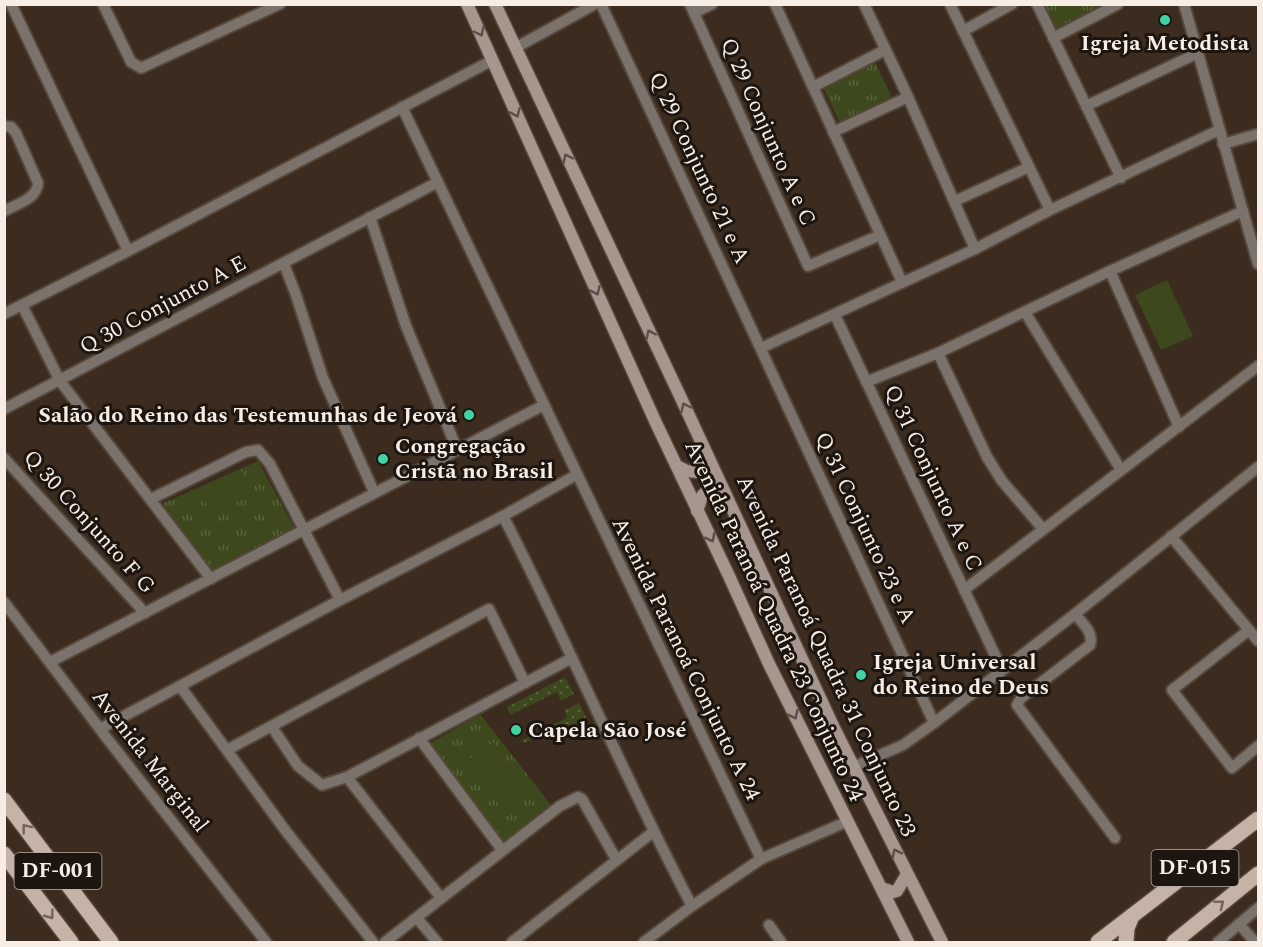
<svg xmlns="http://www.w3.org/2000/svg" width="1263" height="947" viewBox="0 0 1263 947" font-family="Spectral,serif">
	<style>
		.grass { fill: url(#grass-dots) }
		.park { fill: url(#park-tufts) }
		.pitch { fill: #3d481d }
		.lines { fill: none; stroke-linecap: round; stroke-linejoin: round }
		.street-casing { stroke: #56473b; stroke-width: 14 }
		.secondary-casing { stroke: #56473b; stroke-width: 15 }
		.primary-casing { stroke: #56473b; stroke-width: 18 }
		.street { stroke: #7b726c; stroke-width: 10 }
		.secondary { stroke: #a5968e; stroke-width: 12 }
		.primary { stroke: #c6b3a7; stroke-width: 15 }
		.oneway { stroke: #5a5049 }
		.oneway2 { stroke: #72645c }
		.poi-dot { fill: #3fd4a2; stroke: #1d1610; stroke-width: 2 }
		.labels { text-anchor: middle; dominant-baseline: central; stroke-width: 6; stroke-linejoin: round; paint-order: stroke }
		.shield { fill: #1d1610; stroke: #b6aca5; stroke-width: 1.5 }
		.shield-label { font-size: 21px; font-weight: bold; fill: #f8ede5 }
		.poi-label { font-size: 22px; font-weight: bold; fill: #f8ede5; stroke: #1d1610; text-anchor: start }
		.street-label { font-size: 22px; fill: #f8ede5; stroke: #1d1610 }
	</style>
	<defs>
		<pattern id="grass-dots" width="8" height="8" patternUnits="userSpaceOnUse" patternTransform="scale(1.5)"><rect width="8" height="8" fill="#3d481d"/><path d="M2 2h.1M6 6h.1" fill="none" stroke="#5a633e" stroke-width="1.8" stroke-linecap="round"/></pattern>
		<pattern id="park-tufts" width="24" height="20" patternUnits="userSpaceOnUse" patternTransform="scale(1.5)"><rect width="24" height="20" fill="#3d481d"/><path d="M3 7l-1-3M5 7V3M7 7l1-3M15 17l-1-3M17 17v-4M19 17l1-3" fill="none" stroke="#5a633e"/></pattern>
	</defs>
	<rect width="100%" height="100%" fill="#3c2c1f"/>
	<g class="grass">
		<path d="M565,677L574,694L561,701L557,692L510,715L507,707Z"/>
		<path d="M579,703L587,719L544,741L541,735L524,743L522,740L567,718L565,710Z"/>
	</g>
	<g class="park">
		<path d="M1041,5H1114L1055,34Z"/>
		<path d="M875,62L893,100L841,125L823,87Z"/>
		<path d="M258,461L296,531L208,578L159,505Z"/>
		<path d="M480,714L551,805L503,842L429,744Z"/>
	</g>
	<g class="pitch">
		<path d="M1167,280L1193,336L1161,350L1135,295Z"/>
		<path d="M240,469L252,495L210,513L199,488Z"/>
		<path d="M493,742L526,786L500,806L466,762Z"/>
	</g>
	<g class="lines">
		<g class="street-casing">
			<g id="street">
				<path d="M11,4L128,251"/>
				<path d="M103,4L131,62L141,68L280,4"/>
				<path d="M601,4L934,723"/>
				<path d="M690,4L808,266L880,235"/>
				<path d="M775,4L902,282"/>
				<path d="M864,4L908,97L975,249"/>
				<path d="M950,4L1050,210"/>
				<path d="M1037,4L1121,178"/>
				<path d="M1184,4L1258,264"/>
				<path d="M694,13L712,4"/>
				<path d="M963,31L1012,4"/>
				<path d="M1053,38L1118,4"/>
				<path d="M515,48L595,4"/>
				<path d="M813,87L885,50"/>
				<path d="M1086,106L1198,53"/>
				<path d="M402,107L761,859"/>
				<path d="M4,126L11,127L16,133L38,183C37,199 17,204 4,211"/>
				<path d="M833,132L908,97"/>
				<path d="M1223,144L1258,134"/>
				<path d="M955,201L1029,167"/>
				<path d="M370,217L406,326L457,449"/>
				<path d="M284,264L296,295L323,378L374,492"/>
				<path d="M1110,271L1179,427"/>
				<path d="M22,305L60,381L211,579"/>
				<path d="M1025,312L1121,470"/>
				<path d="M4,314L128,251L493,60"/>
				<path d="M835,315L1002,670"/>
				<path d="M761,348L975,249L1050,210L1219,130"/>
				<path d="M938,353L987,457L1002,481L1043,529"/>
				<path d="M866,382L938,353L1110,271L1243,211"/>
				<path d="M4,409L438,182"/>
				<path d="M4,458L145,613"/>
				<path d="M151,499L246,452L258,450L270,464L340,600"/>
				<path d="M503,516C569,644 624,778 692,906"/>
				<path d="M1171,536L1249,630"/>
				<path d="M964,590L1258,366"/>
				<path d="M4,602L106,737L266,942"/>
				<path d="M1075,614C1082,623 1094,632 1090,645L1021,698L1017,705L1115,838"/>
				<path d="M1258,641L1249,630L1172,690L1232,768L1258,746"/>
				<path d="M50,662L544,405"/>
				<path d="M180,686L285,830L373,942"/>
				<path d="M272,727L298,766L322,785L347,777L572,658"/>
				<path d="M100,729L340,600L503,516L576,475"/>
				<path d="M419,738L502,850"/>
				<path d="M227,750L489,609L525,683"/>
				<path d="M853,767L903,745L934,723L1075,614L1258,467"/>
				<path d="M347,777L441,898"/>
				<path d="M417,918L437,942"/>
				<path d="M1239,924L1255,942"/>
				<path d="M769,925L781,942"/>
				<path d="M385,942L560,806L578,797L582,799L616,859"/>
				<path d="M512,942L653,832"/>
				<path d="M644,942L692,906L761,859L846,822"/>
				<path d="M1218,942L1258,908"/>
			</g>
		</g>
		<g class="secondary-casing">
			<g id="secondary">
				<path d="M467,4L656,423L729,576L769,664L908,942"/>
				<path d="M495,4L680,396L834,728L942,942"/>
				<path d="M677,466L687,471L698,472L705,466L706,453"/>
				<path d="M697,511L702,496L707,491L716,490L726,498"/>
				<path d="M881,888L893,892L897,891L907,874"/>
			</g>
		</g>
		<g class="primary-casing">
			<g id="primary">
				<path d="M4,800L111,942"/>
				<path d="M4,854L71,942"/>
				<path d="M1098,942L1258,819"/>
				<path d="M1126,942L1127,928L1132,916"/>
				<path d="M1174,942L1258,874"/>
			</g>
		</g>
		<use href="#street" class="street"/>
		<use href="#secondary" class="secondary"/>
		<use href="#primary" class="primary"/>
	</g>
	<defs><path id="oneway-chevron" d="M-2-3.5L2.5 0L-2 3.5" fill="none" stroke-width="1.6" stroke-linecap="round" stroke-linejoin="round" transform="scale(1.5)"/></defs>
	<g class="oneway">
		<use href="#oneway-chevron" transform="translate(480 32) rotate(65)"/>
		<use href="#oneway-chevron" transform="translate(516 113) rotate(66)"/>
		<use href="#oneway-chevron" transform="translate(567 158) rotate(-115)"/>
		<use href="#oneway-chevron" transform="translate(596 291) rotate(66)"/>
		<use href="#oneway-chevron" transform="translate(650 334) rotate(-115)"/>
		<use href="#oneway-chevron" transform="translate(685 407) rotate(-115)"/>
		<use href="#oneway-chevron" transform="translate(711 538) rotate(63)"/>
		<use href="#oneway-chevron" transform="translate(794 715) rotate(64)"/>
		<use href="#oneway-chevron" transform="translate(896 853) rotate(-117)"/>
	</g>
	<g class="oneway2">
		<use href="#oneway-chevron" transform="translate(26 828) rotate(-128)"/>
		<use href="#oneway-chevron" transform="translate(1220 904) rotate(-39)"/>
		<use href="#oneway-chevron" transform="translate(50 915) rotate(53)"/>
	</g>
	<g class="poi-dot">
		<circle cx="1165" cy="20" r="6"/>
		<circle cx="469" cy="415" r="6"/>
		<circle cx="383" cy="459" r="6"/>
		<circle cx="861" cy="675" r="6"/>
		<circle cx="516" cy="730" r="6"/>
	</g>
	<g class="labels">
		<g class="shield">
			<rect x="1151.5" y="850" width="87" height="36" rx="4.5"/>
			<rect x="14.5" y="853" width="87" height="36" rx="4.5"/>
		</g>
		<g class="shield-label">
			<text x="1195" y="868">DF-015</text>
			<text x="58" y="871">DF-001</text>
		</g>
		<g class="poi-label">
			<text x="1165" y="43" text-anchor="middle">Igreja Metodista</text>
			<text x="457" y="415" text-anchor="end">Salão do Reino das Testemunhas de Jeová</text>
			<text x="395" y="446">Congregação<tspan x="395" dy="25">Cristã no Brasil</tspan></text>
			<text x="873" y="662">Igreja Universal<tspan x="873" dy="25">do Reino de Deus</tspan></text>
			<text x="528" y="730">Capela São José</text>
		</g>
		<g class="street-label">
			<text transform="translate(768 132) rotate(66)">Q 29 Conjunto A e C</text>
			<text transform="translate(699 168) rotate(65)">Q 29 Conjunto 21 e A</text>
			<text transform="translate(163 305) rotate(-28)">Q 30 Conjunto A E</text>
			<text transform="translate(933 478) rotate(65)">Q 31 Conjunto A e C</text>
			<text transform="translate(89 522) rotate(48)">Q 30 Conjunto F G</text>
			<text transform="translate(865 528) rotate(65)">Q 31 Conjunto 23 e A</text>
			<text transform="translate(774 621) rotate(65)">Avenida Paranoá Quadra 23 Conjunto 24</text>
			<text transform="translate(826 656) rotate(65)">Avenida Paranoá Quadra 31 Conjunto 23</text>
			<text transform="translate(686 659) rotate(64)">Avenida Paranoá Conjunto A 24</text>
			<text transform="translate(150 761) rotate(52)">Avenida Marginal</text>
		</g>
	</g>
	<rect width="1263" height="947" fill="none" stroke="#f8ede5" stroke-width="12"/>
</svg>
